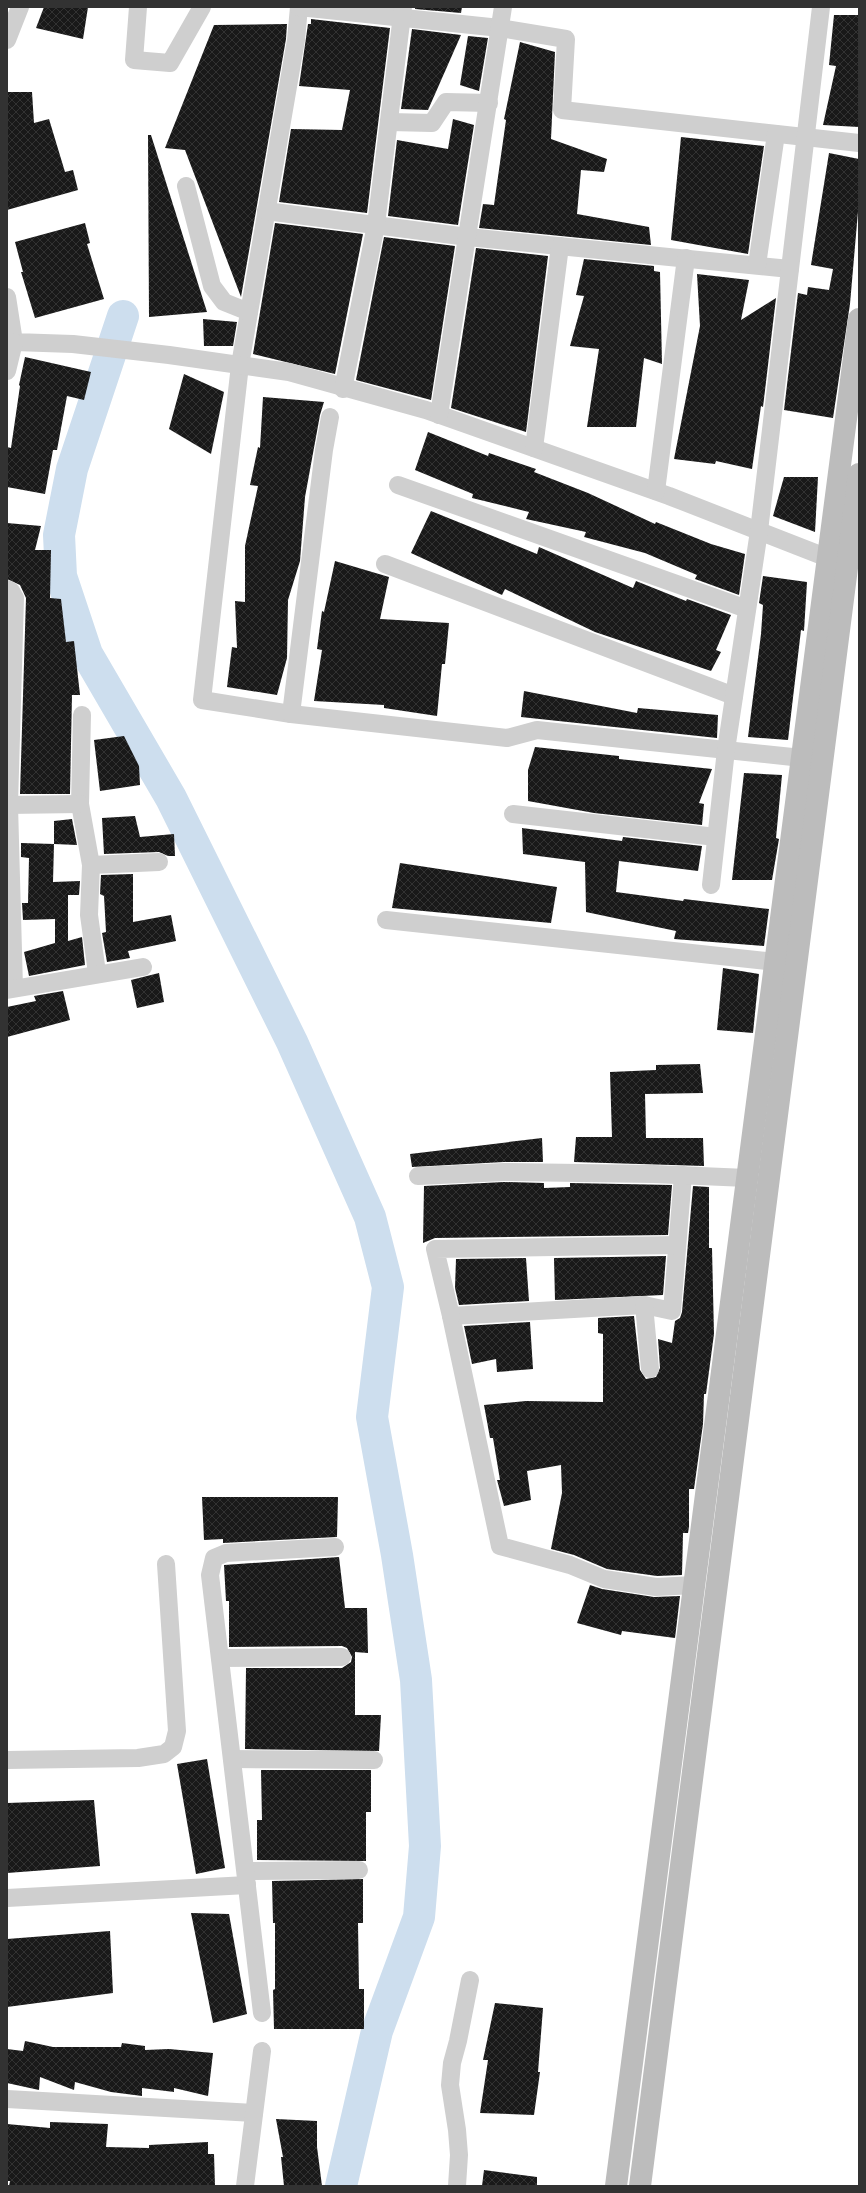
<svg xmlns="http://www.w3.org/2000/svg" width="866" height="2193" viewBox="0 0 866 2193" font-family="Rubik,sans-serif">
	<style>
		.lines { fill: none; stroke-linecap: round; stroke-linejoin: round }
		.river { stroke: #cddeee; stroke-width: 32 }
		.building { fill: url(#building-cross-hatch) }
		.street { stroke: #cfcfcf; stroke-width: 18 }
		.secondary { stroke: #bcbcbc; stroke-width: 22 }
	</style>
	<defs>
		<pattern id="building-cross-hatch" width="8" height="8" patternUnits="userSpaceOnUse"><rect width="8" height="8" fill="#191919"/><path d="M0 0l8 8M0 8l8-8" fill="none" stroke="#323232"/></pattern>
	</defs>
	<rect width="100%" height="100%" fill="#fff"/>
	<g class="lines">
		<path class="river" d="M123,316L72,469L59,535L61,576L87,654L171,798L292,1042L370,1217L388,1287L372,1417L397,1555L416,1680L425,1846L419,1917L377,2031L341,2186"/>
	</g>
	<g class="building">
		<path d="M44,7H88L83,39L36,28Z"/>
		<path d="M415,7H462L461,13L415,9Z"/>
		<path d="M834,15H859V127L823,125L836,66L829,65Z"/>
		<path d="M311,19L390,28L367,213L279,202L291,129L342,130L350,90L299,86L308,24H311Z"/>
		<path d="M287,24L286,39L241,297L185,150L165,148L214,25Z"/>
		<path d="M412,29L461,35L428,110L401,109Z"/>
		<path d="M468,36L488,38L479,91L460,85Z"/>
		<path d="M520,42L555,52L551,139L607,159L604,172L581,170L577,214L649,227L651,245L479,228L483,204L494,205L506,120L504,119Z"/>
		<path d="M7,92H32L34,123L49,119L65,172L73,170L78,190L7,210Z"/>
		<path d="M453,119L474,125L458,225L388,216L397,140L448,149Z"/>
		<path d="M148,135H151L207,312L149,317Z"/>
		<path d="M681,137L764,146L748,254L671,240Z"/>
		<path d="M829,153L859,159V200L850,304L833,418L784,410L798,293L807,295L808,287L829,290L833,269L811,265Z"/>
		<path d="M85,223L90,243L87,244L104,299L35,318L21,272H23L15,242Z"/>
		<path d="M275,223L363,234L335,374L253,354Z"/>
		<path d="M384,237L455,246L431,400L356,380Z"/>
		<path d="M476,248L548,256L526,432L451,408Z"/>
		<path d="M584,259L654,266V271L660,272L662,364L644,358L636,427H587L599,349L570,346L584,296L576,295Z"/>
		<path d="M697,274L749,280L741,320L776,298L763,407L761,406L752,469L716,461L715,464L674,459L700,326Z"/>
		<path d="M203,319L237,322L233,346H204Z"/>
		<path d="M25,357L91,372L84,400L67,396L57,450H53L45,494L7,487V447L11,448L20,386L19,385Z"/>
		<path d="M184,374L224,392L211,454L169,429Z"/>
		<path d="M263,397L324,402L320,415L305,497L300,561L288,600L287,658L277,695L227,687L232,647L237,648L235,601L245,602V546L258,486L250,485L258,447L260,448Z"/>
		<path d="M428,432L488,456L489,453L536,469L534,472L588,493L655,524L656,522L711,544L745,554L739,595L695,579L697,575L645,553L584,537L586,532L526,519L529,512L472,498L473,494L415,470Z"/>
		<path d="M784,477H818L815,532L773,516Z"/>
		<path d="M431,511L537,554L539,547L633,588L636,581L686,601L687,599L731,615L716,650L721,652L711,671L595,632L505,589L502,595L411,553Z"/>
		<path d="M7,523L41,526L35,550H51L50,598L61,599L66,642L74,641L80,695H72L70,794H20L26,598L20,585L7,579Z"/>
		<path d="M335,561L389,577L380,619L449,623L445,664H442L437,716L384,708V705L314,701L322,650L317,649L322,611L324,612Z"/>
		<path d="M763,576L807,582L804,631L801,630L788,740L748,737L761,634L763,605L759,603Z"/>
		<path d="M524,691L637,713L638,708L718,715L717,738L521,717Z"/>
		<path d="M124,736L139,766L140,785L100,791L94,740Z"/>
		<path d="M535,747L619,756V759L712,769L699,803L704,804L702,825L594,813L528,801V770Z"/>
		<path d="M744,773L782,775L776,838L779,839L772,880H732Z"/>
		<path d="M135,816L140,837L174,834L175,856H168L159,852L104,854L102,818Z"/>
		<path d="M72,819L77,845L54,844V821Z"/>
		<path d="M522,828L622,841L623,837L702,846L698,871L619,861L616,892L683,901L684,899L769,909L764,946L674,939L676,931L586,912L585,862L523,854Z"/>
		<path d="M21,843L54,844L53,882L80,881L79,895H68V941L82,937L85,965L29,976L24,952L55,943V919L23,920L22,903H28L29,858L21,857Z"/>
		<path d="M400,863L557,887L551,923L392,908Z"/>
		<path d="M133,874V922L171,915L176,941L128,951L130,958L107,962L102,933L106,932L104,896L100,894L101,875Z"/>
		<path d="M723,968L759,974L753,1033L717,1030Z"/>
		<path d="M159,973L164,1002L137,1008L131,980Z"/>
		<path d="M63,991L70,1020L7,1037V1007L36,1001L34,996Z"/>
		<path d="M700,1064L703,1093L645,1094L646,1138H703L704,1166L574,1162L576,1137H612L610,1072L656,1070V1065Z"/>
		<path d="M542,1138L543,1162H504L412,1167L410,1154Z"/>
		<path d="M504,1182L544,1183V1188L570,1187V1183L672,1185L668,1235L435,1238L423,1243L424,1186Z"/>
		<path d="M693,1186L709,1187V1248H712L714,1334L706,1394H704L703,1424L694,1489H689V1527L688,1533H683L682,1575L657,1576L607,1569L574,1555L551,1549L562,1493L561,1465L527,1471L531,1500L504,1506L497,1480H500L493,1438H490L484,1405L526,1401L603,1402V1334L598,1333V1318L634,1316L640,1370L646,1379L656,1377L660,1368L658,1339L672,1343L675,1321L680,1318L682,1312Z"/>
		<path d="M666,1256L663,1295L555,1300L554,1258Z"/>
		<path d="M526,1258L529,1301L459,1305L455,1288L456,1259Z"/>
		<path d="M530,1322L533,1369L497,1372L496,1359L472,1364L464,1326Z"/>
		<path d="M202,1497H338L337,1537L223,1543V1539L204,1540Z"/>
		<path d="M339,1557L345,1608H367L368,1653L355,1652V1715H381L379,1751L245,1749L246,1668H342L351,1662L352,1657L347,1648L342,1646L229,1647V1601H226L224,1565Z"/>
		<path d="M590,1585L602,1589L654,1597L680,1596L675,1638L622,1631L621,1635L577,1623Z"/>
		<path d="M207,1759L225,1868L196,1874L177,1764Z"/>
		<path d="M261,1770H371V1812H366V1861L257,1860V1820H262Z"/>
		<path d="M94,1800L100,1866L7,1873V1803Z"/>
		<path d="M363,1879V1923H358L359,1989H364V2029H274L273,1990L275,1989V1923H273L272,1881Z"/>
		<path d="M191,1913L229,1914L247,2014L213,2023Z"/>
		<path d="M110,1931L113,1993L7,2007V1939Z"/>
		<path d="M495,2003L543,2008L538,2072H540L534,2115L480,2113L488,2060H483Z"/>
		<path d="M25,2041L53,2047H121L122,2043L145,2046V2050L169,2049L213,2053L208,2096L174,2088V2092L142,2088V2096L111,2092L75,2082L74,2090L40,2077L39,2090L7,2083V2049L23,2051Z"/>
		<path d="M276,2119L317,2121V2147L322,2186H284L281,2157H283Z"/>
		<path d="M50,2122L108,2124L106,2147L149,2148V2145L208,2142V2154H214L215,2186H9L10,2181H7V2124L50,2128Z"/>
		<path d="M484,2170L537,2177V2186H482Z"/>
	</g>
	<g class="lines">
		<g class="street">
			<path d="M138,7L134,60L170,63L202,7"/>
			<path d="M299,7L296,40L240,365L202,700L291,714L507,738L537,730L802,758"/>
			<path d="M299,7L500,28L566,39L562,110L859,143"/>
			<path d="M7,40L20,7"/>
			<path d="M390,122L432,123L446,102L489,103"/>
			<path d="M186,186L212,286L224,302L249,312"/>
			<path d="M266,211L468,237L790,269"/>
			<path d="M757,265L776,134"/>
			<path d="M7,297L14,342L73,344L169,355L289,372L426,410L669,496L828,558"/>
			<path d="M7,371L14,342"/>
			<path d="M343,389L376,225L403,7"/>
			<path d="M439,415L503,7"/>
			<path d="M534,448L560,246"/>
			<path d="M398,485L747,609"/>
			<path d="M656,491L686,258"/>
			<path d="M385,564L734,696"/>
			<path d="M7,589L11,591L15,598L9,805L14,988"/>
			<path d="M291,714L324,450L330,417"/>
			<path d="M82,715L80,804L91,865L89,915L97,973"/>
			<path d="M7,805L80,804"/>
			<path d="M513,814L716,837"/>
			<path d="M91,865L159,862"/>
			<path d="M711,885L726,750L759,531L821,7"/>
			<path d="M386,920L776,962"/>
			<path d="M7,990L143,967"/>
			<path d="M683,1175L672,1311L644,1305L451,1316L500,1546L570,1565L604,1579L656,1587L694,1585"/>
			<path d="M418,1176L504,1172L653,1174L747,1178"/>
			<path d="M644,1305L650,1369"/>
			<path d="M451,1316L435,1249L677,1245"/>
			<path d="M220,1658L342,1657"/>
			<path d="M232,1759L374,1760"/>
			<path d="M7,1760L138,1758L164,1754L173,1747L177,1731L166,1564"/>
			<path d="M246,1871L359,1870"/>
			<path d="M7,1898L247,1885"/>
			<path d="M262,2013L210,1575L214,1558L226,1553L335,1547"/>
			<path d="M7,2099L254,2113"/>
			<path d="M245,2186L262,2051"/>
			<path d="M457,2186L459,2155L457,2130L450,2085L452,2063L458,2041L470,1980"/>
		</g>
		<g class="secondary">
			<path d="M616,2186L859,319"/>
			<path d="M640,2186L859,474"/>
		</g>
	</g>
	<rect width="866" height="2193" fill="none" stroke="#323232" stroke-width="16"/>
</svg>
